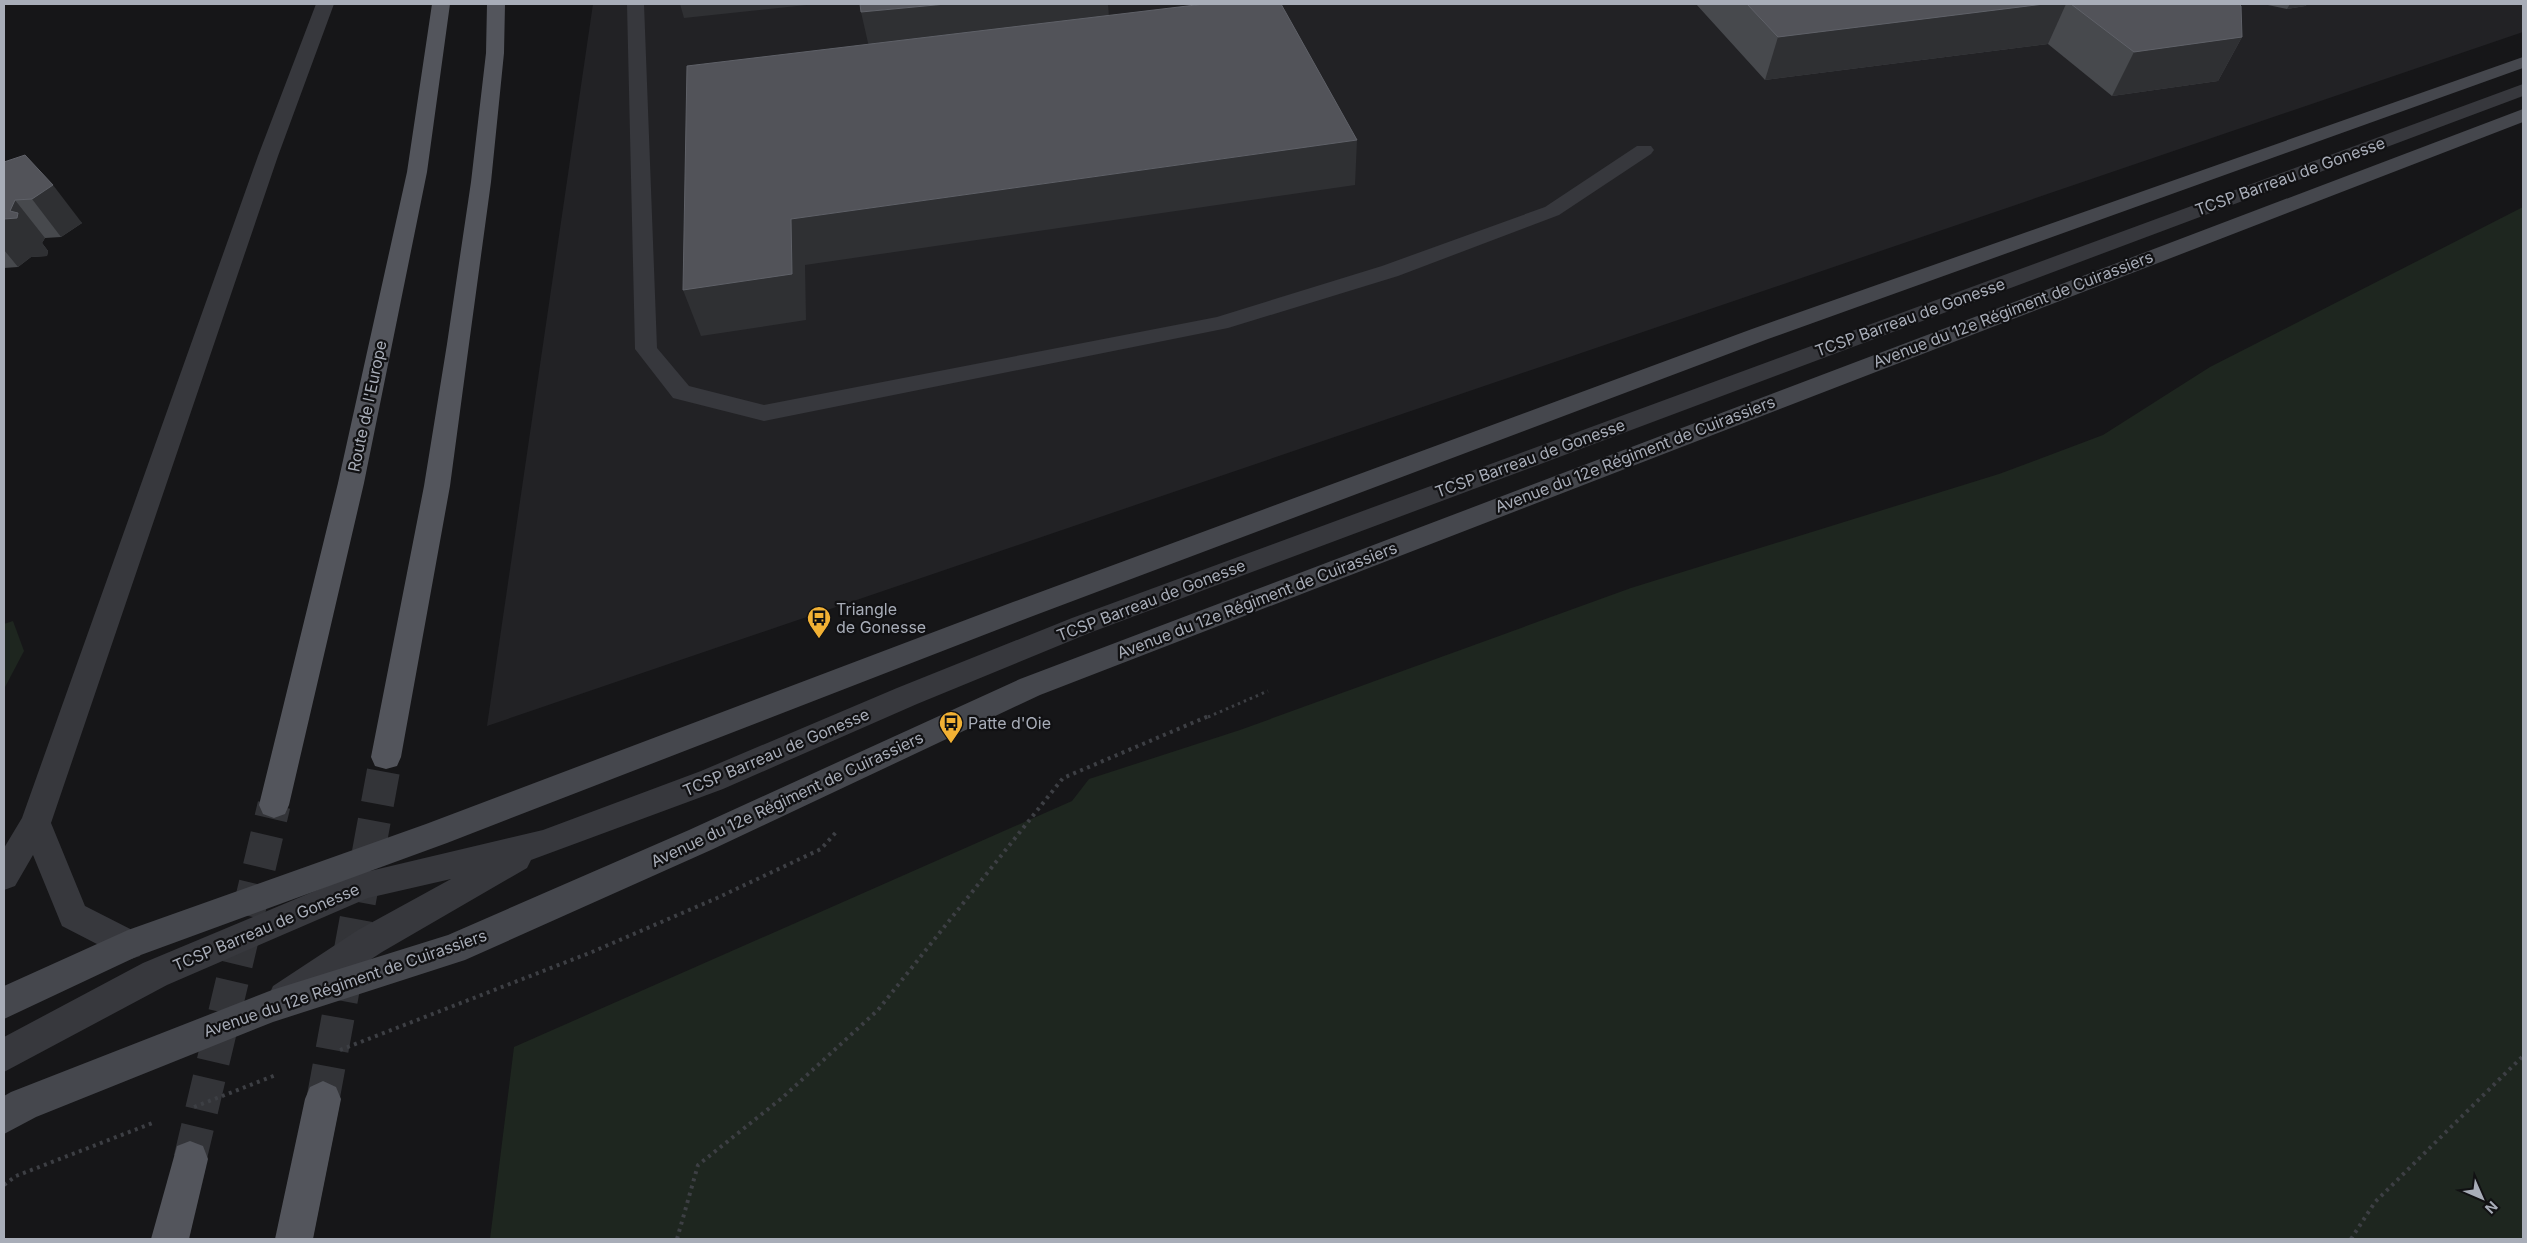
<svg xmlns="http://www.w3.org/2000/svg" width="2527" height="1243" viewBox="0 0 2527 1243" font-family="Inter,sans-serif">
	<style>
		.built { fill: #222225 }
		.green { fill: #1e261f }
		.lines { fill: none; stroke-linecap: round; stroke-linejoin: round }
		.primary-tunnel { stroke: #333438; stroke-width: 33; stroke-dasharray: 33 17; stroke-linecap: butt }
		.path-far1 { stroke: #3d3f44; stroke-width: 3; stroke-dasharray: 2.5 4; stroke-linecap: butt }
		.path { stroke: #3d3f44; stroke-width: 4; stroke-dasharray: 3 4.5; stroke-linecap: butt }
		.lane { fill: #37383d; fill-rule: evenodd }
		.secondary { fill: #45474d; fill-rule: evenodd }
		.primary { fill: #53555c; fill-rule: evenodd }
		.wall { fill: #47494d }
		.shaded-wall { fill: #2f3033 }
		.building { fill: #525359; stroke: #5f6168 }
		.labels { text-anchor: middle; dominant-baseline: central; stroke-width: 4.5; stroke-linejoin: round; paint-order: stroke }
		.street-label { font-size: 16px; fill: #a8adb8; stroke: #111113 }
		.poi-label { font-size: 16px; fill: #a8adb8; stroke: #111113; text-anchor: start }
	</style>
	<rect width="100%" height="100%" fill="#161618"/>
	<path class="built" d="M593,4H2523V32L487,726Z"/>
	<g class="green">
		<path d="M2523,207V1239H490L514,1047L1072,801L1089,779L1240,730L1631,588L1999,474L2103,435L2210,367Z"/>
		<path d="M13,621L24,651L4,689V624Z"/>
	</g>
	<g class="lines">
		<g class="primary-tunnel">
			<path d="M323,1099L386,757"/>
			<path d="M190,1159L274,805"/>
		</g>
		<path class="path-far1" d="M1208,717L1268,691"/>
		<g class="path">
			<path d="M340,1050L592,952L717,898L821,849L838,830"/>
			<path d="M194,1107L276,1075"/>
			<path d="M4,1185L16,1176L155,1122"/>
			<path d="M677,1239L698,1165L782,1098L878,1010L1063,778L1211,715"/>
			<path d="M2351,1239L2375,1202L2523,1056"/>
		</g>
		<g class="lane">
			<path d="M316,4H334L278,156L51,823L85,906L140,934L144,945L140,956L128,960L62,926L33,855L15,886L4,890V848L22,818L258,156Z"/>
			<path d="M627,4H644L657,348L689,386L764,405L1217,317L1382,266L1545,207L1637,146H1651L1654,150L1651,154L1559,215L1398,276L1228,328L764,421L673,398L635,349Z"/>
			<path d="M2523,84V96L1092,632L917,704L723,789L531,860L527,868L382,952L297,1008L285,1013L273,1008L268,997L273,986L358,930L451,879L368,898L167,985L4,1072V1037L143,963L353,875L543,830L701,771L897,688L1072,618Z"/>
		</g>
		<g class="secondary">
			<path d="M2523,57V68L1768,339L1033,616L447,843L138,956L4,1019V986L128,930L426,824L1013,602L1752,329Z"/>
			<path d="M2523,109V122L1040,695L711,850L465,960L273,1022L36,1117L4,1134V1096L11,1092L272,990L448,935L689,830L1020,679Z"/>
		</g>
		<g class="primary">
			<path d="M432,4H450L427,172L364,483L289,805L285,814L274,818L263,814L259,805L338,483L407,172Z"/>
			<path d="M487,4H505L504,53L491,182L469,344L450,486L401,757L397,766L386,769L375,766L371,757L424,486L447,344L471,182L486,53Z"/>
			<path d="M323,1081L336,1087L341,1099L313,1239H275L305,1099L310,1087Z"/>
			<path d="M190,1141L203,1146L208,1159L189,1239H151L177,1146Z"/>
		</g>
	</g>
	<g class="wall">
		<path d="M1696,4H2239L2242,37L2218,81L2112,96L2048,44L1765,80Z"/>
		<path d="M2263,4H2308L2305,6L2287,9Z"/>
		<path d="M4,162L82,223L61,237L45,238L42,243L48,251L47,256L31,257L18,267L4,268Z"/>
	</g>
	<g class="shaded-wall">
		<path d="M680,4H816L684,18Z"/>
		<path d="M946,4H1108L1110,30L871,56L861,12Z"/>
		<path d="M2044,4H2066L2048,44L1765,80L1778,37Z"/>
		<path d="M2290,4H2308L2305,6L2287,9Z"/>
		<path d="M2242,37L2218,81L2112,96L2134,52Z"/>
		<path d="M1357,140L1355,185L805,265L806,320L701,336L683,290L791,219Z"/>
		<path d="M53,185L82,223L61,237L32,199Z"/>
		<path d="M15,200L45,238L42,243L48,251L47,256L31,257L18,267L4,250V219L10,211Z"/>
	</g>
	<g class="building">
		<path d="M860,4H946L861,12Z"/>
		<path d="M1204,4H1281L1357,140L791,219L792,274L683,290L687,66Z"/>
		<path d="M1747,4H2044L1778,37Z"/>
		<path d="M2071,4H2239L2241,6L2242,37L2134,52Z"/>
		<path d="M25,155L53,185L32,199L15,200L10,211L18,213L17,218L4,219V162Z"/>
	</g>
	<defs>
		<g id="bus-pin" transform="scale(1.25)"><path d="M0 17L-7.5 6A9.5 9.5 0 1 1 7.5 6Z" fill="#f2b134" stroke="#111113"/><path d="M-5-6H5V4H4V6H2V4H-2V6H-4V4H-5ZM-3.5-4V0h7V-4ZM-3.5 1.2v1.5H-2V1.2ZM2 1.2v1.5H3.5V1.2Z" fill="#111"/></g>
	</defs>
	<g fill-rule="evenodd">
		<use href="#bus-pin" x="819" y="618"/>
		<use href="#bus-pin" x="951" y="723"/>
	</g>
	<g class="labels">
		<g class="street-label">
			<text transform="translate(2290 176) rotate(-20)">TCSP Barreau de Gonesse</text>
			<text transform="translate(2013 309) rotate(-21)">Avenue du 12e Régiment de Cuirassiers</text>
			<text transform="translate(1910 317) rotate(-20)">TCSP Barreau de Gonesse</text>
			<text transform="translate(367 406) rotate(-78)">Route de l'Europe</text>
			<text transform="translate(1635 454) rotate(-21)">Avenue du 12e Régiment de Cuirassiers</text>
			<text transform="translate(1530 458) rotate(-20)">TCSP Barreau de Gonesse</text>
			<text transform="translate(1151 600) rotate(-21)">TCSP Barreau de Gonesse</text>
			<text transform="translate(1257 600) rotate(-21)">Avenue du 12e Régiment de Cuirassiers</text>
			<text transform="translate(776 752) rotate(-23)">TCSP Barreau de Gonesse</text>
			<text transform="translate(787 799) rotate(-25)">Avenue du 12e Régiment de Cuirassiers</text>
			<text transform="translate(266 927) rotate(-23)">TCSP Barreau de Gonesse</text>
			<text transform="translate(345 983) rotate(-19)">Avenue du 12e Régiment de Cuirassiers</text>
		</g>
		<g class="poi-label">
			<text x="836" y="609">Triangle<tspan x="836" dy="18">de Gonesse</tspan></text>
			<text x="968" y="723">Patte d'Oie</text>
		</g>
	</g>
	<rect width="2527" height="1243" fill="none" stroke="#a8adb8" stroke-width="10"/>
	<g transform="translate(2482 1198) rotate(135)" stroke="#111113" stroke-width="4" paint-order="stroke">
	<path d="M0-4L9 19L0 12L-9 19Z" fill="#a8adb8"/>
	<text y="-8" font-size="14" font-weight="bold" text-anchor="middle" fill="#a8adb8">N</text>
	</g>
</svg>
